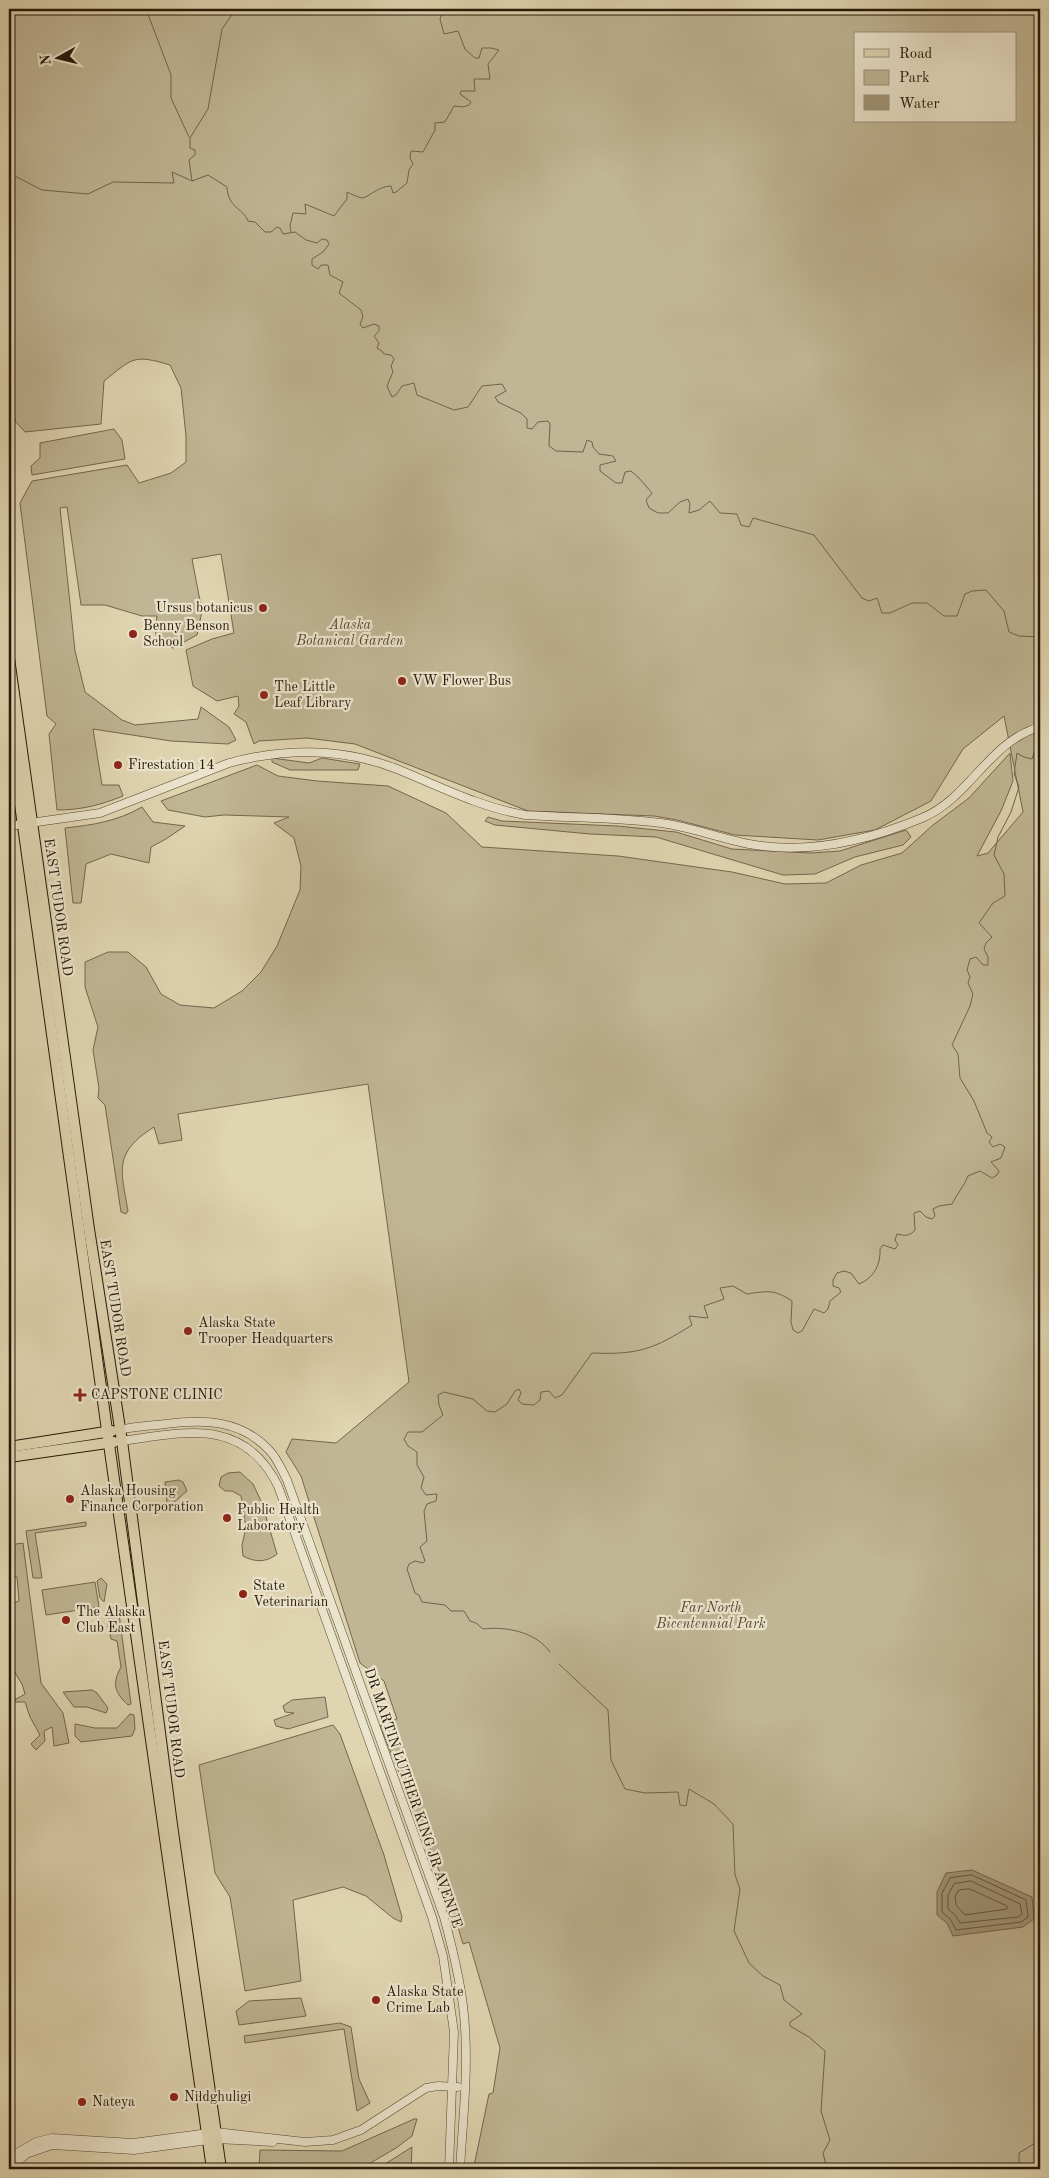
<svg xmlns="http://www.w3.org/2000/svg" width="1049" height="2178" viewBox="0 0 1049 2178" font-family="'Old Standard TT',serif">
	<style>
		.green { fill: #c0b594; stroke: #73664e; fill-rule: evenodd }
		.water { fill: #a19578; stroke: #70634b }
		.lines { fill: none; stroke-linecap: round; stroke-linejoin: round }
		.shore { stroke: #645640; stroke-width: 1 }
		.stream { stroke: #70634b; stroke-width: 1 }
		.minor-casing { stroke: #544732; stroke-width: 9 }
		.major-casing { stroke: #261808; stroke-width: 12 }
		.minor { stroke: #ebe4cc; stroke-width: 8 }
		.major { stroke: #e0d5b1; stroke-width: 10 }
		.poi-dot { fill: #8f2418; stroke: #ebe4cc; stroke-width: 2 }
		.labels { text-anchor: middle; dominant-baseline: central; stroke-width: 4.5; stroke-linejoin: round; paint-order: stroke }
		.poi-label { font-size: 14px; fill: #261808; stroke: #ebe4cc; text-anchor: start }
		.park-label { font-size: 14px; font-style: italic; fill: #544732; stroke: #ebe4cc }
		.street-label { font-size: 14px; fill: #261808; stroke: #ebe4cc }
	</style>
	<rect width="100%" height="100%" fill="#e0d5b1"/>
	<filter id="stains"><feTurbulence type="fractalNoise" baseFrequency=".004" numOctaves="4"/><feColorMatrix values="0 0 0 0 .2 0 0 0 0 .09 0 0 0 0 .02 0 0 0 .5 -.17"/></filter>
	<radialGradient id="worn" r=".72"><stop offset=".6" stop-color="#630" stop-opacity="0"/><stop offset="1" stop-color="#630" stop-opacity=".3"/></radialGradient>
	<g class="green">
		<path d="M9,9H1040V2169H476L474,2166L489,2094L493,2093L500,2048L469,1942L463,1944L447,1890L380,1726L397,1719L384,1681L360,1663L301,1476L286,1452L292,1439L336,1443L409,1382L368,1084L178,1114L182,1140L159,1144L154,1127C113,1153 121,1170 128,1211L126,1214L121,1212L105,1105L98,1098L99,1088L93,1050L98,1027L85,987V962L108,952H128L146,967L161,994L180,1005L214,1008L242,991L261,972L277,946L300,890L301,866L294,838L274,823L289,817L224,815L205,817L168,810L161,801L257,765L278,776L317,781L388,786L446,813L482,847L618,856L732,872L785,884L826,883L861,865L902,853L933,825L969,798L1010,753L1013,781L1001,811L977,856L988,853L1023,812L1004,716L963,749L931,801L875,830L818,840L735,835L677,820L654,816L528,811L355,744L307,738L259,741L254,744L246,722L234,714L239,706L238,696L217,701L193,686L186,650L212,639L234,633L221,554L192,559L202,611L197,635L173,648L158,643L155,630L157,616H142L105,605H81L67,507L60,508L75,651L85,692L122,720L135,725L198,719L201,707L229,727L236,740L228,744L171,741L93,729L102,785H119L123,796C101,805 81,810 57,810L49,734L56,724L47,716L20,503L32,481L127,465L139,483L171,473L186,462V436L181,388L170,365C133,354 133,358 104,381L101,424L25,432L15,421L12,366H9ZM855,34H1015V121H855Z"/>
		<path d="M114,429L122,440L125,459L32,475L31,466L40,458V443Z"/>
		<path d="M272,758L309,763L322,758L360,764L358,770H290L272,762Z"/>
		<path d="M142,807L153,822L185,826L166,839L151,847L149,863L111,854L86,864L81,903H73L65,828C93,825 118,821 142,807Z"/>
		<path d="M488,817L502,821L617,826L676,832L732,849L810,853L840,851L906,830L911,837L903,845L855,857L815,874L783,875L656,837L590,834L495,825L485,821Z"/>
		<path d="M240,1472L253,1484L262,1503L277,1554C266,1563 254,1562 243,1556L242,1545L246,1528L241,1496L232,1491H225L219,1486L221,1477L228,1473Z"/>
		<path d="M179,1480L183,1482L187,1491L172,1504L167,1503L165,1482Z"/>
		<path d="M86,1522V1526L35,1533L42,1578H33L26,1531Z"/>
		<path d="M23,1543L41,1683L63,1713L69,1743L54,1746L52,1727L44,1731L45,1741L36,1750L31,1744L40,1735L30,1717L25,1702H16L9,1698V1695L16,1699L25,1694L22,1684L9,1663V1612L11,1604L19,1601L17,1577L9,1575V1545Z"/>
		<path d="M101,1578L107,1584L104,1602L100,1598L97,1581Z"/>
		<path d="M95,1582L99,1607L46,1615L42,1590Z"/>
		<path d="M116,1605L118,1606L131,1704L128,1705C114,1692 112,1683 121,1667L117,1641L111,1639L108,1627L109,1612Z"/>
		<path d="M92,1690L97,1693L108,1708L106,1713L87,1707H74L63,1692Z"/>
		<path d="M325,1697L328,1717L288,1729L276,1726L274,1720L294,1713L285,1712L283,1706L292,1700Z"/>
		<path d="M130,1714L134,1715L135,1729L132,1736L81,1742L75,1736V1724L95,1728H117Z"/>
		<path d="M333,1725L340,1734L384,1855L402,1917L401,1922L393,1918L366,1896L343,1887L293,1900L301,1981L245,1991L230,1897L215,1873L199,1765Z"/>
		<path d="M301,1998L306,2016L239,2025L236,2011L249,2001Z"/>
		<path d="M340,2023L351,2027L359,2079L370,2103L357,2111L344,2029L245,2043L244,2036Z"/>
		<path d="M414,2119H417L412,2136L396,2148L362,2168L259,2169L260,2150L342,2151Z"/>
		<path d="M412,2147L411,2169H377Z"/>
	</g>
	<path class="water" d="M972,1870L1032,1897L1034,1919L1023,1927L953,1936L947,1923L937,1915V1892L946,1873Z"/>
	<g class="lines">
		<g class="shore">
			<path d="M972,1875L1026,1900L1028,1917L1021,1922L956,1930L951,1920L942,1912V1893L950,1878Z"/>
			<path d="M971,1881L1020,1904L1022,1914L1018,1917L960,1923L956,1916L948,1909V1895L954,1884Z"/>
			<path d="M970,1889L1007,1906V1909L965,1915L956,1905L955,1896L959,1890Z"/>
		</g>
		<g class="stream">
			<path d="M146,9L171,75V98L189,137"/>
			<path d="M236,9L222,29L208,109L190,138V148L195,150V155L189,160L192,181L208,175L227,187C228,208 243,208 248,221L255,222L265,232H271L277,227L280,228L283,234L295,232L306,240L317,243L322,239L327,240L329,244L323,252L312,259V265L318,269L321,265H328L330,275L343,282L339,293L361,310L363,317L360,324L363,328L374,324L379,326V331L374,336L379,343L377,348L382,351L384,354L391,355L394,359L391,366L393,372L387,386L392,397L396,395L402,386L414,383L417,395L454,410L468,407L482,386L502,384L506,391L495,397L498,402L521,413L527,419V428L532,429L538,422L548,421L550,424L549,446L556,451L583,452L587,440L592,442L593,447L599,454L613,456L616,461L600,465V471L616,483H622L625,472L631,471L639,478L652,493L646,500L649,508L658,513H668L680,502L688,499L690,504L689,513L699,510L710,501L720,513L737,514L741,525L749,527L753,518L814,535L862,598L869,601L877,598L882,613H890L912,603H927L944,616H957L965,594L972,591L986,590L1004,611L1009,632L1019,636L1040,637"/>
			<path d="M9,173L42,190L88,194L113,182L174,183L172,172L192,181"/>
			<path d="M291,232L290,226L293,213L306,214L305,204L334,216L347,199V192C351,194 357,197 362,198C368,198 378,186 391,186L393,193L396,192L407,183L409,170L413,164L410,158L411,151L423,152L435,130V123L445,122L454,106L463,107L469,105L471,102L460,94L461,91H475L474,79H490L488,64L499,50L491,48H482L479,58H475L465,49L458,31L444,34L440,19L442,13L449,9"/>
			<path d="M550,1652C536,1632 506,1626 483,1629L476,1623L470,1621L464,1611H451L445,1605L422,1602L419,1595L415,1593L407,1569L409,1564L415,1561L423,1563L425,1561L420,1547L427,1541L424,1511L427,1504L436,1501L437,1494L426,1495L421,1488L424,1477L417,1465V1452L408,1446L404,1439L408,1432H422L443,1415L439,1405L438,1395L444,1392L473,1399L487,1411L495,1412L507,1404L515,1391L519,1389L521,1393L518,1400L522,1404L534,1405L540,1400L541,1392L549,1391L555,1398L562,1395L592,1353C638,1355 654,1349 692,1325L689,1316L708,1318L704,1306L724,1299L720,1288L733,1286L747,1294C767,1291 774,1289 792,1301L791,1322L793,1330L798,1333L802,1331L814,1309L824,1313L828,1309L830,1301L841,1292L839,1288L833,1286V1280L837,1273L844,1271L851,1273L859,1284C874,1278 881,1264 880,1249L883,1245L895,1249L898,1245L895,1240L897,1234C905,1236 910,1236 915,1230L914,1213L920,1211L926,1217L932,1219L935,1216L933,1209L939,1206L952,1204C957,1193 964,1187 968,1176L980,1171L992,1178L997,1175L999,1171L991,1162L1001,1158L1005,1147L1000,1144L993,1147L989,1142L992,1137L987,1133L974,1101L960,1078L958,1054L952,1045L970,1006L973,994L968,983L970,977L967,970L970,959L976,957L983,965H988V957L984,949L986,943L992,937L979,923L993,903L1005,896L1004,874L994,855L998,837L1011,812L1019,787L1014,774L1017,753L1024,757L1032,759L1040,734"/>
			<path d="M559,1664L608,1710L611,1760L625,1789L645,1793L678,1792L680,1805L686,1806L689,1789L714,1804L733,1824L735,1875L740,1889L734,1931L749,1963L763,1976L780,1985L784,2000L802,2014L790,2022V2026L809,2037L825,2051L821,2111L830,2140L823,2153L827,2169"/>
			<path d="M1025,2169L1019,2162V2153L1040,2140"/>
		</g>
		<g class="minor-casing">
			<g id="minor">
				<path d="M9,826L100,813L229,763C285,748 341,747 397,769C439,786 479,807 525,815C570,818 616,817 661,823C691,827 719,838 749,844C807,855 869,840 922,818C970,798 989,741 1040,727"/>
				<path d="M120,1430C135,1426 151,1426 166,1424C204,1419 241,1420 269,1450C277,1458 282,1470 287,1480L444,1917C453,1950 461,1982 464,2015C469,2066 463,2118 460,2169"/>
				<path d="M122,1441C186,1432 244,1417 278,1486L432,1917L443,1956L454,2032L449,2169"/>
				<path d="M9,2158L36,2142L52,2138L133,2143L216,2132L305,2142L333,2140L361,2130L426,2088L438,2086L458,2087"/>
				<path d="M10,2169L26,2154L52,2145L134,2150L216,2139L273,2142"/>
			</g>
		</g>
		<g class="major-casing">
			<g id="major">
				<path d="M9,658L89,1229L122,1441L172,1825L221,2169"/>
				<path d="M9,725L106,1423L212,2169"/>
				<path d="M9,1447L112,1431"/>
				<path d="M9,1457L114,1442"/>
			</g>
		</g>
		<use href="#minor" class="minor"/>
		<use href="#major" class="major"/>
	</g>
	<g class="poi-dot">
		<circle cx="263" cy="608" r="5"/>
		<circle cx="133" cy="634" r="5"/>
		<circle cx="402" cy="681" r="5"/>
		<circle cx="264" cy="695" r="5"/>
		<circle cx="118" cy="765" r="5"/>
		<circle cx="188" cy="1331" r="5"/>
		<path d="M77.5 1387.5h5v5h5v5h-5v5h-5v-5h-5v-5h5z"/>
		<circle cx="70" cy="1499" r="5"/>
		<circle cx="227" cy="1518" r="5"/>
		<circle cx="243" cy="1594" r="5"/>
		<circle cx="66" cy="1620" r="5"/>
		<circle cx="376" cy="2000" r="5"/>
		<circle cx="174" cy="2097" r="5"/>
		<circle cx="82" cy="2102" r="5"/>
	</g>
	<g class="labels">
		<g class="poi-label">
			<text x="253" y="608" text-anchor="end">Ursus botanicus</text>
			<text x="143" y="626">Benny Benson<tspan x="143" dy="16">School</tspan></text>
			<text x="412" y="681">VW Flower Bus</text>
			<text x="274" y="687">The Little<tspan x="274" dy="16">Leaf Library</tspan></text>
			<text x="128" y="765">Firestation 14</text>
			<text x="198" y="1323">Alaska State<tspan x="198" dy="16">Trooper Headquarters</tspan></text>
			<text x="91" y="1395">CAPSTONE CLINIC</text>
			<text x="80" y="1491">Alaska Housing<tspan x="80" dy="16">Finance Corporation</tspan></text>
			<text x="237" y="1510">Public Health<tspan x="237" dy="16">Laboratory</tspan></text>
			<text x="253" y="1586">State<tspan x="253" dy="16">Veterinarian</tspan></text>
			<text x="76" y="1612">The Alaska<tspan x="76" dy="16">Club East</tspan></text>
			<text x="386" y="1992">Alaska State<tspan x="386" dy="16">Crime Lab</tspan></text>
			<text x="184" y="2097">Niłdghuligi</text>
			<text x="92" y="2102">Nateya</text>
		</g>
		<g class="park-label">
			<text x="350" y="625">Alaska<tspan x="350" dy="16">Botanical Garden</tspan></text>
			<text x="711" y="1608">Far North<tspan x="711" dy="16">Bicentennial Park</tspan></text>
		</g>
		<g class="street-label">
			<text transform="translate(58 907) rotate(82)">EAST TUDOR ROAD</text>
			<text transform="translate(115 1308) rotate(81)">EAST TUDOR ROAD</text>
			<text transform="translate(171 1709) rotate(83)">EAST TUDOR ROAD</text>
			<text transform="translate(413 1798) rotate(71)">DR MARTIN LUTHER KING JR AVENUE</text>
		</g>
	</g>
	<rect width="1049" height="2178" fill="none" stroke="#e0d5b1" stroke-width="30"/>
	<rect x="10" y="10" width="1029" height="2158" fill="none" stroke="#261808" stroke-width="2.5"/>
	<rect x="15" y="15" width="1019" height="2148" fill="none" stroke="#261808"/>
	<rect x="854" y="32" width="162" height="90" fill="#ebe4cc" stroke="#9c927e"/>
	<rect x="864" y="49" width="25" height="8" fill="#e0d5b1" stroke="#9c927e"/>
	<text x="899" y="58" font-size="15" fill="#261808">Road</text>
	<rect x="864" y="70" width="25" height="15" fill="#c0b594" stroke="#9c927e"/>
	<text x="899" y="82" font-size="15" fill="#261808">Park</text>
	<rect x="864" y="95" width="25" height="15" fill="#a19578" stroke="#9c927e"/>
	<text x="899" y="108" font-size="15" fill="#261808">Water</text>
	<g transform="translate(58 58) rotate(262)" stroke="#ebe4cc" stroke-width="4" paint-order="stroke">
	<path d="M0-4L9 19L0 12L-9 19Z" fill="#261808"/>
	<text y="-8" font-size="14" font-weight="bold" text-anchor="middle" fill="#261808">N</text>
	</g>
	<rect width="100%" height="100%" filter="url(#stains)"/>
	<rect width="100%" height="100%" fill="url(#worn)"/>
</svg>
